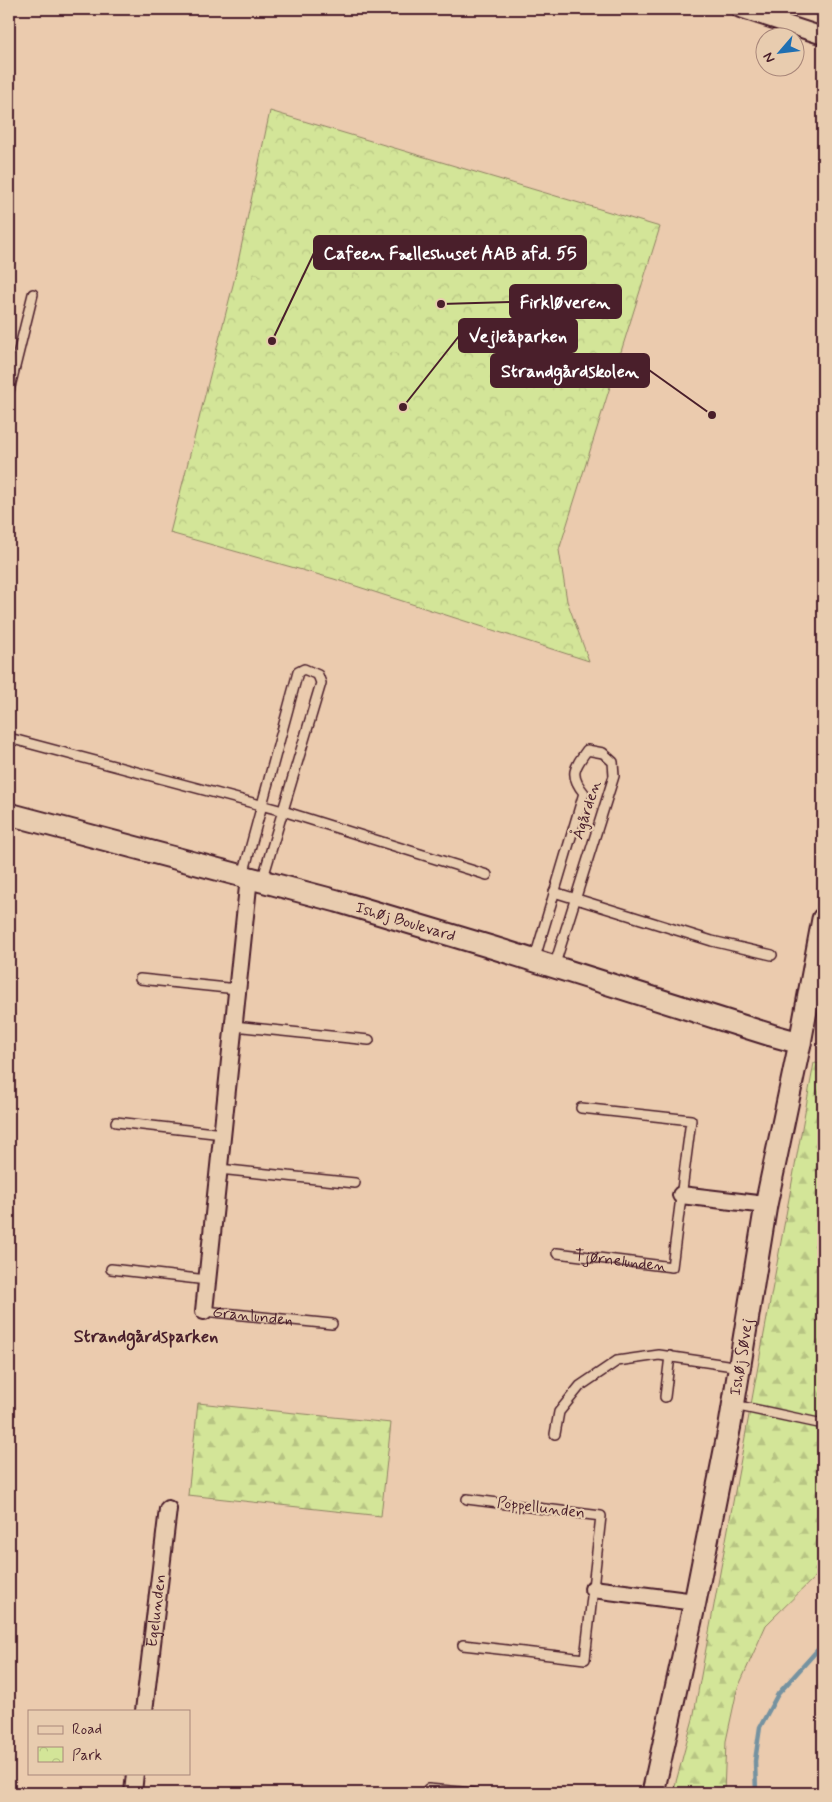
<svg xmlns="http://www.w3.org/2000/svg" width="832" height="1802" viewBox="0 0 832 1802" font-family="Mynerve,sans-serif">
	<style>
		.forest { fill: url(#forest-firs); stroke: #8e8262 }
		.park { fill: url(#park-crowns); stroke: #8e8262 }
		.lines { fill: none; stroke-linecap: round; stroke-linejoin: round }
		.stream { stroke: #7492a0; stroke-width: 4.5 }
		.service-casing { stroke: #4a1f2b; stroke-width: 12 }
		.minor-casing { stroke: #4a1f2b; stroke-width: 20 }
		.tertiary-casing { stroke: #4a1f2b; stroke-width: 25 }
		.service { stroke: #e8ccaf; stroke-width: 9 }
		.minor { stroke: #e8ccaf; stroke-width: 16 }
		.tertiary { stroke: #e8ccaf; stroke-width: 21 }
		.labels { text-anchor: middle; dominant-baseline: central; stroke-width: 4.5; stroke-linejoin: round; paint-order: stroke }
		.street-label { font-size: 16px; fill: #4a1f2b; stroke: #e8ccaf }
		.neighbourhood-label { font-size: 18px; font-weight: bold; fill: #4a1f2b; stroke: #e8ccaf }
		.leader { fill: none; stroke: #4a1f2b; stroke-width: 2 }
		.callout-dot { fill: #4a1f2b; stroke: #e8ccaf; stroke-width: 2 }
		.callout { fill: #4a1f2b; stroke: #4a1f2b; stroke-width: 2 }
		.callout-label { font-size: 18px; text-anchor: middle; font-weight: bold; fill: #fff }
	</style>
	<defs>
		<pattern id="forest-firs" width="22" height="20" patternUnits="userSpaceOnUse" patternTransform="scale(1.25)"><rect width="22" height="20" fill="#d3e598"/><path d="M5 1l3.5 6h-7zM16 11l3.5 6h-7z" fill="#b7c483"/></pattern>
		<pattern id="park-crowns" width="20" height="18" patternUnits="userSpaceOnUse" patternTransform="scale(1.25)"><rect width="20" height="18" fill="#d3e598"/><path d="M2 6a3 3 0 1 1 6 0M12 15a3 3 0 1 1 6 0" fill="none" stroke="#b7c483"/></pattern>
	</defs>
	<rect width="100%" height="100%" fill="#ebcbae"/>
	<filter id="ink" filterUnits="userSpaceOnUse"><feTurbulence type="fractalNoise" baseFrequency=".02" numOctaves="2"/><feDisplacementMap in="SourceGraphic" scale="10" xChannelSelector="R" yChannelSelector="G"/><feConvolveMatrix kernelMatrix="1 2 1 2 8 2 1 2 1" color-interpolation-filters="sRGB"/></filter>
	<g filter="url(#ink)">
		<g class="forest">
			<path d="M814,1063L823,1064V1569L766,1625L737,1690L726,1741L724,1793H673L693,1719Z"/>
			<path d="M198,1403L391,1423L381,1516L188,1495Z"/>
		</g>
		<path class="park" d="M270,111L660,227L559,550L567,601L589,661L334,579L170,533L234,281Z"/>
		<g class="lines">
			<path class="stream" d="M756,1793L755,1761L760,1727L778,1694L823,1644"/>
			<g class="service-casing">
				<g id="service">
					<path d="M9,391L33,294"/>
					<path d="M9,738L283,811L487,875"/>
					<path d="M243,875L298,672L304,669L318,675L321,683L262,881"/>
					<path d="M554,892L712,941L772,955"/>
					<path d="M534,961L584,793C569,775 574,768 587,750L603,753L613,762L614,776L554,967"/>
					<path d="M140,979L237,989"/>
					<path d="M234,1026L369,1040"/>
					<path d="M116,1122L223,1134"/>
					<path d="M219,1169L355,1183"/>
					<path id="s1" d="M557,1253L672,1267L691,1120L581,1108"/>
					<path d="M111,1269L207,1280"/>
					<path id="s2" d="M204,1311L332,1324"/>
					<path d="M665,1397L670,1356"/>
					<path d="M734,1405L823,1424"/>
					<path d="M555,1434L559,1412L580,1386L617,1361L659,1355L740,1367"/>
					<path d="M463,1645L585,1659L601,1516L467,1499"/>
					<path d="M428,1789L473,1793"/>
				</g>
			</g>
			<g class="minor-casing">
				<g id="minor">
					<path d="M740,9L823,36"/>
					<path d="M681,1195L766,1205"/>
					<path d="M204,1311L249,877"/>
					<path d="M593,1589L695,1602"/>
					<path id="s3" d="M144,1711L168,1509"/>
					<path d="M133,1793L135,1773"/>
				</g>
			</g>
			<g class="tertiary-casing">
				<g id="tertiary">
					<path id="s4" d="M9,814L337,901L491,947L771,1035L800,1043"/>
					<path id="s5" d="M653,1793L695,1602L730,1425L766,1205L800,1043L823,919"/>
				</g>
			</g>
			<use href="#service" class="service"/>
			<use href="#minor" class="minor"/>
			<use href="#tertiary" class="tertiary"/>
		</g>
	</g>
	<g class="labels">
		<g class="street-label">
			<text transform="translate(587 810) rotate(-72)">Ågården</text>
			<text stroke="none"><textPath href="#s4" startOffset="411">Ishøj Boulevard</textPath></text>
			<text stroke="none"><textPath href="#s1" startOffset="64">Tjørnelunden</textPath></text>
			<text stroke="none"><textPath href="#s2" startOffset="49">Granlunden</textPath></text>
			<text stroke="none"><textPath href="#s5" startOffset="445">Ishøj Søvej</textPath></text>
			<text transform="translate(541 1508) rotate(7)">Poppellunden</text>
			<text stroke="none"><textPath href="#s3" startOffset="101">Egelunden</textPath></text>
		</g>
		<g class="neighbourhood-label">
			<text x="146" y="1337">Strandgårdsparken</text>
		</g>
	</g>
	<path class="leader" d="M272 341L314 253M441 304L510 302M403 407L459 336M712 415L649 370"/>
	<g class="callout-dot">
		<circle cx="272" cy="341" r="5"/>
		<circle cx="441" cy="304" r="5"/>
		<circle cx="403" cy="407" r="5"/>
		<circle cx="712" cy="415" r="5"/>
	</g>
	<g class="callout">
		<rect x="314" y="236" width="272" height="33" rx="5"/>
		<rect x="510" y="285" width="111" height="33" rx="5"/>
		<rect x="459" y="319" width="118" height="33" rx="5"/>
		<rect x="491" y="354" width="158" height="33" rx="5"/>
	</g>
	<g class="callout-label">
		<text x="450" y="259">Cafeen Fælleshuset AAB afd. 55</text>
		<text x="565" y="308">Firkløveren</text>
		<text x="518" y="342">Vejleåparken</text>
		<text x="570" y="377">Strandgårdskolen</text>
	</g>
	<rect width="832" height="1802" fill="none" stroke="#e8ccaf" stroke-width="30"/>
	<rect x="15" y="15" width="802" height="1772" fill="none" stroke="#4a1f2b" stroke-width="2" filter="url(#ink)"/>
	<rect x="28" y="1710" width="162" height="65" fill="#e8ccaf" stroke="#a9877a"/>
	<rect x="38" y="1726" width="25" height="8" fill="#e8ccaf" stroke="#a9877a"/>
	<text x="72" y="1734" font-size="15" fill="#4a1f2b">Road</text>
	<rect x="38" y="1747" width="25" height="15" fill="url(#park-crowns)" stroke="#a9877a"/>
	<text x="72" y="1760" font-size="15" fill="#4a1f2b">Park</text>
	<g transform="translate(780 52) rotate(242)"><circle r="24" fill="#e8ccaf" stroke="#a9877a"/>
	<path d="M0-4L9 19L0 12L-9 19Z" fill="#1f6fb2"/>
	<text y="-8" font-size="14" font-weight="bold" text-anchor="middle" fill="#4a1f2b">N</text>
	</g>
</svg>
